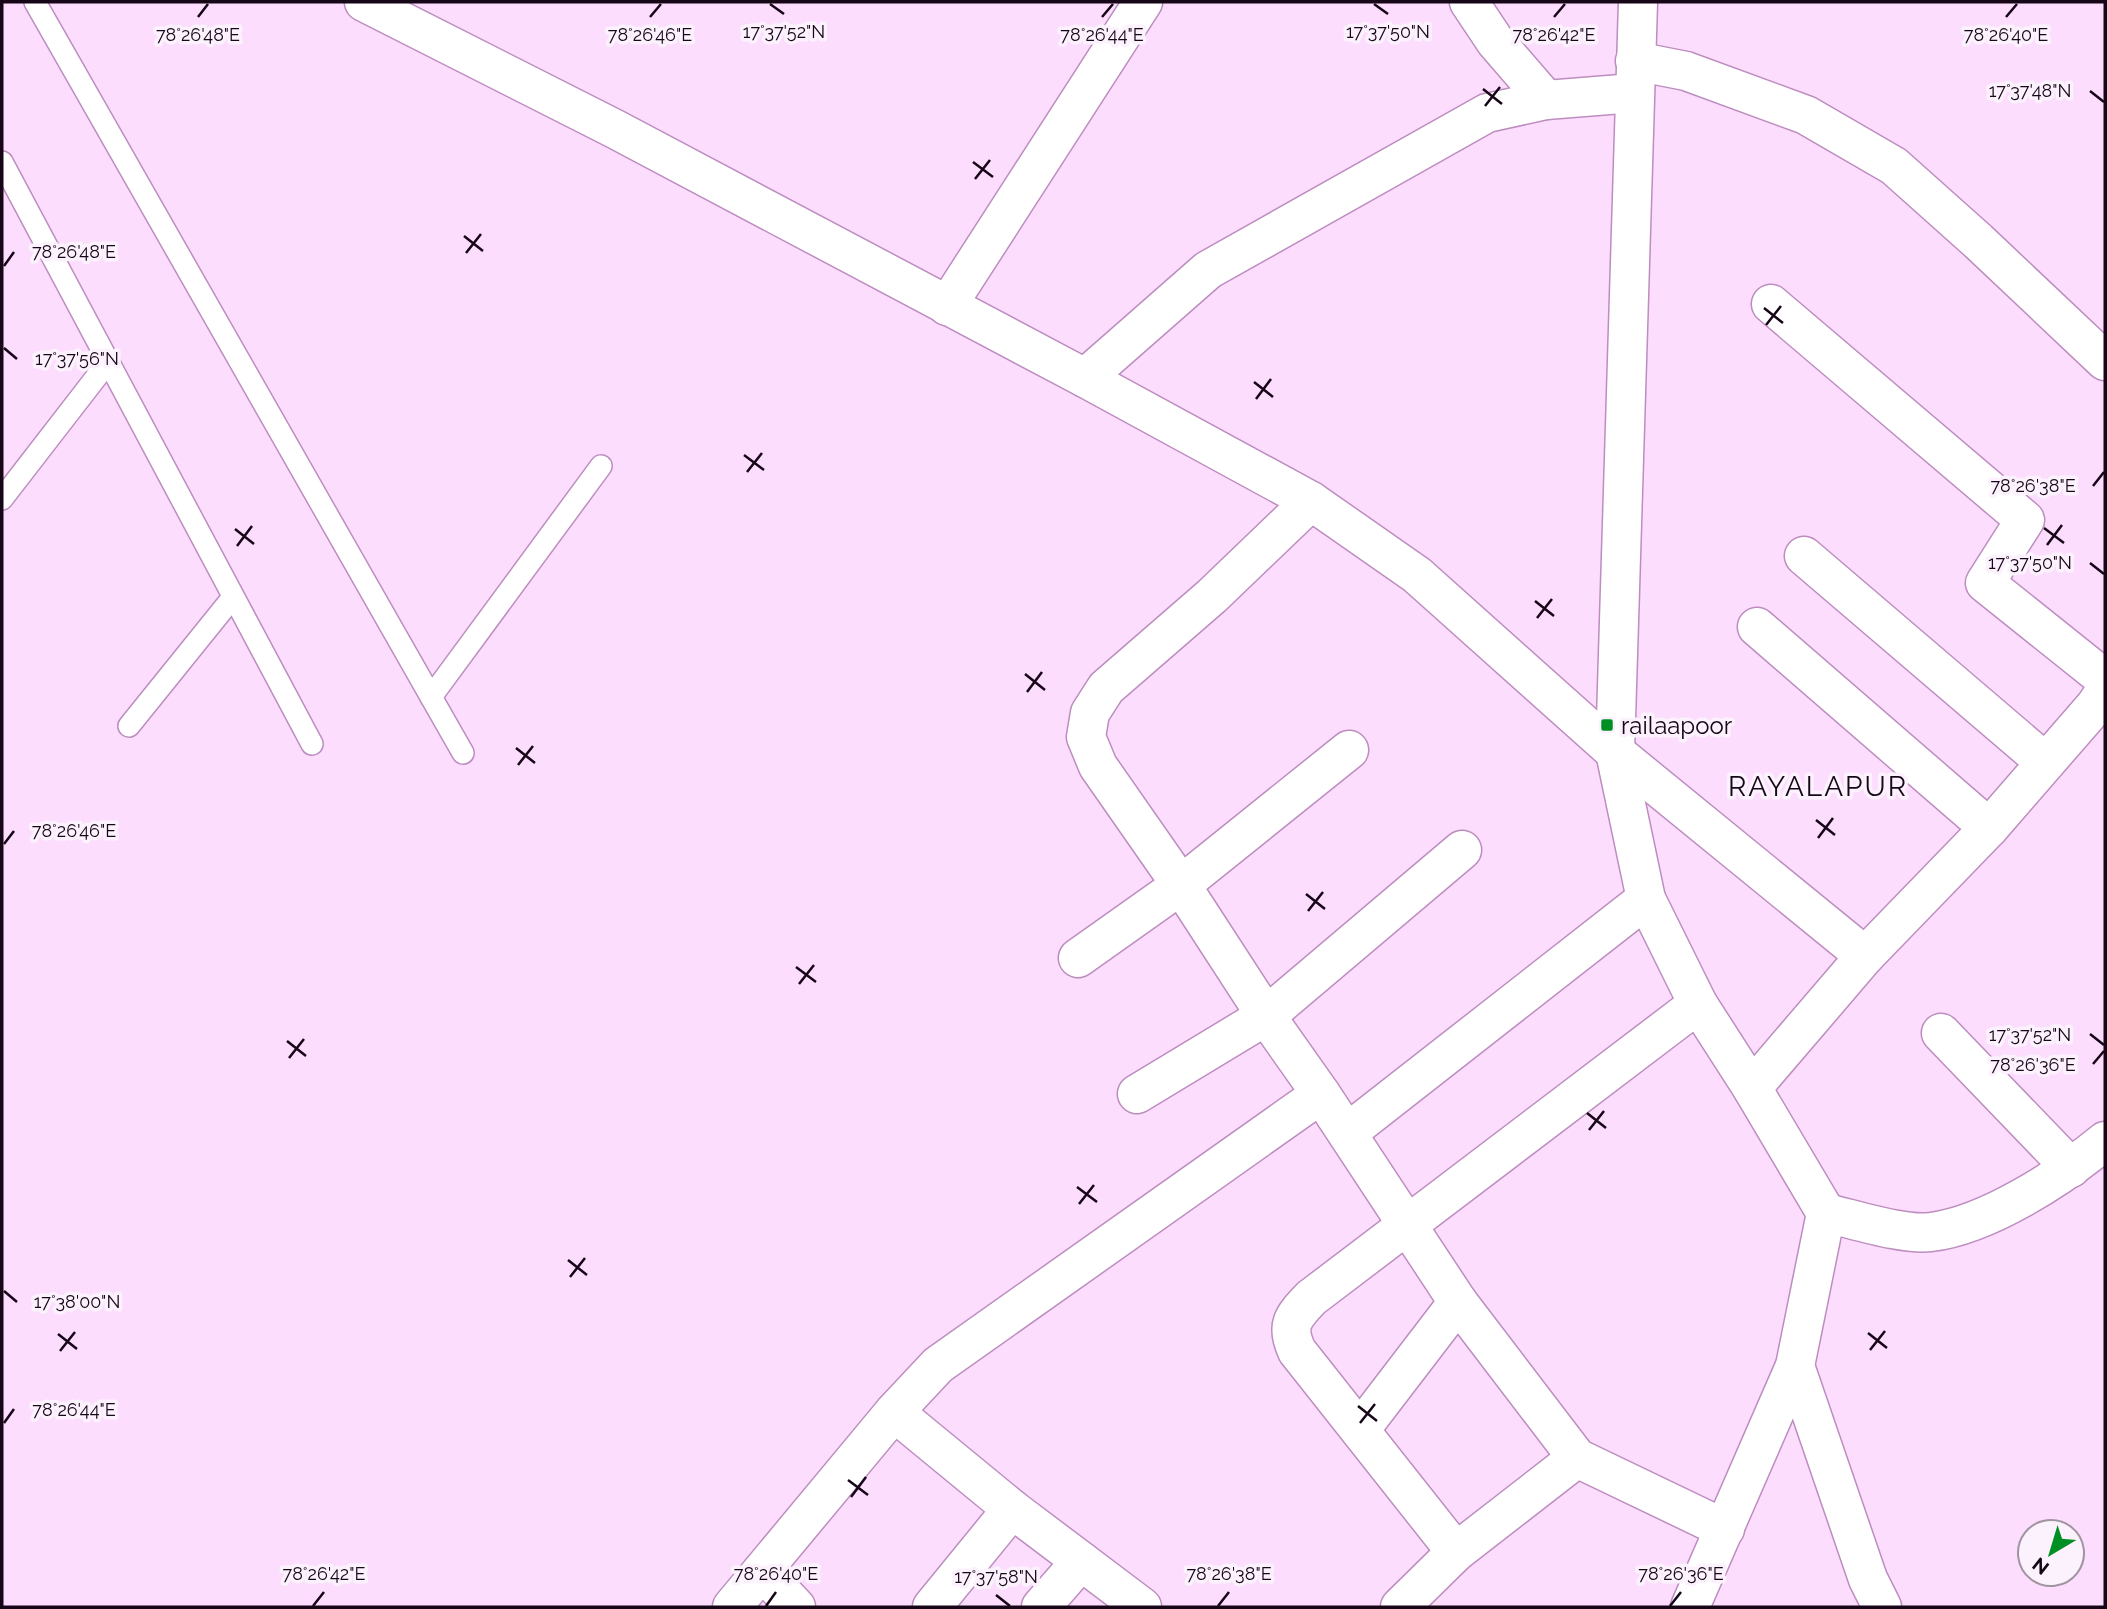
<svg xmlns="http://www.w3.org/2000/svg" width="2107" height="1609" viewBox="0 0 2107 1609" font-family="Raleway,sans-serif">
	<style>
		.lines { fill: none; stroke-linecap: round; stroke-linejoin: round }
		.lane-casing { stroke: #bd8dc0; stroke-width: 24 }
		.street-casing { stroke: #bd8dc0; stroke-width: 41 }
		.secondary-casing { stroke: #bd8dc0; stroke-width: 41 }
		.lane { stroke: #fff; stroke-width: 21 }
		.street { stroke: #fff; stroke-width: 38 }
		.secondary { stroke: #fff; stroke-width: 38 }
		.ticks { fill: none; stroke: #160617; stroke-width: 2.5 }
		.poi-dot { fill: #008f22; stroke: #fcf2fd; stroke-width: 2.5 }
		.labels { text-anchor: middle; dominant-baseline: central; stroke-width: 7; stroke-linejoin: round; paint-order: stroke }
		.poi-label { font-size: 24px; fill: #160617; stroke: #fcf2fd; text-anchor: start }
		.quarter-label { font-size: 28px; letter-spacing: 2px; fill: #160617; stroke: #fcf2fd }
		.ticks-label { font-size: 18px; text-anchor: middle; fill: #160617; stroke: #fcf2fd; stroke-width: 7; stroke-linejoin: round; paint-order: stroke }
	</style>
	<rect width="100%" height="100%" fill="#fcddfd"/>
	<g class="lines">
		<g class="lane-casing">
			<g id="lane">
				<path d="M35,2L463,753"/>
				<path d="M2,162L312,744"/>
				<path d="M2,499L108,362"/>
				<path d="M431,697L601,466"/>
				<path d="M129,726L233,597"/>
			</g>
		</g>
		<g class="street-casing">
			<g id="street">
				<path d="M1469,2L1495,41L1546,100"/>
				<path d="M1635,61L1686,71L1806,115L1894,166L1978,241L2105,361"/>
				<path d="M1771,304L2025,520L1985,583L2105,679"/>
				<path d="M947,306L1143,2"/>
				<path d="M1085,378L1208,270L1487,113L1546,100L1634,93"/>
				<path d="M1311,501L1212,596L1106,688L1090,713L1086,737L1098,766L1181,885L1266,1016L1321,1094L1458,1302L1577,1458L1725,1529"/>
				<path d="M1804,556L2045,762"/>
				<path d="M1757,627L1989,828"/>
				<path d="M1615,752L1865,956"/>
				<path d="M1078,958L1181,885L1349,750"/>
				<path d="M1941,1033L2071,1168"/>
				<path d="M1752,1088L1865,956L1989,828L2095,706L2105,691"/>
				<path d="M1137,1094L1266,1016L1462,850"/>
				<path d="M1347,1133L1646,899"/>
				<path d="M1826,1213C1853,1219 1905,1236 1931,1232C1988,1225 2061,1177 2105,1141"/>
				<path d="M1795,1366L1868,1579L1882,1607"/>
				<path d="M894,1412L1012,1509L1142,1607"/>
				<path d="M1360,1430L1458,1302"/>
				<path d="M1456,1552L1297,1351C1285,1325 1293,1317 1311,1298L1698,1004"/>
				<path d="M762,1571L796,1607"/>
				<path d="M732,1607L894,1412L938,1365L1321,1094"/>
				<path d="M932,1607L1012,1509"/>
				<path d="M1041,1607L1081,1561"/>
				<path d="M1400,1607L1456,1552L1577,1458"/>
			</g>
		</g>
		<g class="secondary-casing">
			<g id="secondary">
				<path d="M364,2L615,129L1085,378L1311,501L1417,575L1615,752"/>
				<path d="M1638,2L1615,752L1646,899L1698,1004L1752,1088L1826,1213L1795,1366L1690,1607"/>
			</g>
		</g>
		<use href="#lane" class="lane"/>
		<use href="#street" class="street"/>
		<use href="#secondary" class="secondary"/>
	</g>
	<path class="ticks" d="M770,4L784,14M1374,4L1388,14M198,17L208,4M650,17L661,4M1102,17L1113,4M1554,17L1565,4M2006,17L2017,4M1483,89L1502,104M2090,91L2104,102M1485,106L1500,87M973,162L993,177M975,179L990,160M464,236L483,251M466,253L481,234M4,266L14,252M1764,308L1783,323M1766,325L1781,306M4,348L17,359M1254,382L1273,397M1256,399L1271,379M744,455L764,470M747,472L762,453M2093,486L2104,472M2044,528L2064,543M235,529L254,544M2047,545L2062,525M237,546L252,526M2090,563L2104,574M1535,601L1554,616M1537,618L1552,599M1025,674L1045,690M1027,692L1042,672M516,748L535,763M518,765L533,746M1816,820L1835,835M1818,838L1833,818M4,844L14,831M1306,894L1325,909M1308,911L1323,892M796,967L816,982M799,984L814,965M2090,1034L2104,1045M287,1041L306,1056M289,1058L304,1039M2093,1064L2104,1051M1587,1113L1606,1128M1589,1130L1604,1111M1077,1187L1097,1202M1079,1204L1094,1185M568,1260L587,1275M570,1277L585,1258M4,1291L17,1302M1868,1333L1887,1348M58,1334L77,1349M1870,1350L1885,1331M60,1351L75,1332M1358,1406L1377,1421M4,1423L14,1409M1360,1423L1375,1404M848,1480L868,1495M851,1497L866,1477M996,1595L1010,1606M313,1606L324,1592M766,1606L776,1592M1218,1606L1229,1592M1670,1606L1681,1592"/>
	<rect class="poi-dot" x="1600" y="718" width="14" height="14" rx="3.5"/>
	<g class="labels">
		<g class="poi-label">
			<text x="1621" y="725">railaapoor</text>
		</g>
		<g class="quarter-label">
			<text x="1818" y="786">RAYALAPUR</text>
		</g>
	</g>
	<g class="ticks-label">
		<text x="784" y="38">17°37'52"N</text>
		<text x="1388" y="38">17°37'50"N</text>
		<text x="198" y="41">78°26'48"E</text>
		<text x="650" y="41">78°26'46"E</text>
		<text x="1102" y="41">78°26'44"E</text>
		<text x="1554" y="41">78°26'42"E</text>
		<text x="2006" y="41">78°26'40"E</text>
		<text x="2030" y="97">17°37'48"N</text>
		<text x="74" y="258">78°26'48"E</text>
		<text x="77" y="365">17°37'56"N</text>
		<text x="2033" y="492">78°26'38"E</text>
		<text x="2030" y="569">17°37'50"N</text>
		<text x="74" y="837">78°26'46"E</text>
		<text x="2030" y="1041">17°37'52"N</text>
		<text x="2033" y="1071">78°26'36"E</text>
		<text x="77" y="1308">17°38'00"N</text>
		<text x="74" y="1416">78°26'44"E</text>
		<text x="324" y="1580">78°26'42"E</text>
		<text x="776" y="1580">78°26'40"E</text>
		<text x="1229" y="1580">78°26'38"E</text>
		<text x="1681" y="1580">78°26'36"E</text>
		<text x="996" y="1583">17°37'58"N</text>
	</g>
	<rect width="2107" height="1609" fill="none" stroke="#160617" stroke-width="7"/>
	<g transform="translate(2051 1553) rotate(218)"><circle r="33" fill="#fcf2fd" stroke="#a094a1" stroke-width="2"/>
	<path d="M0-5L12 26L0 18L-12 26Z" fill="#008f22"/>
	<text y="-10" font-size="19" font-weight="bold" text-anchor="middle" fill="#160617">N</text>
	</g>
</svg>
